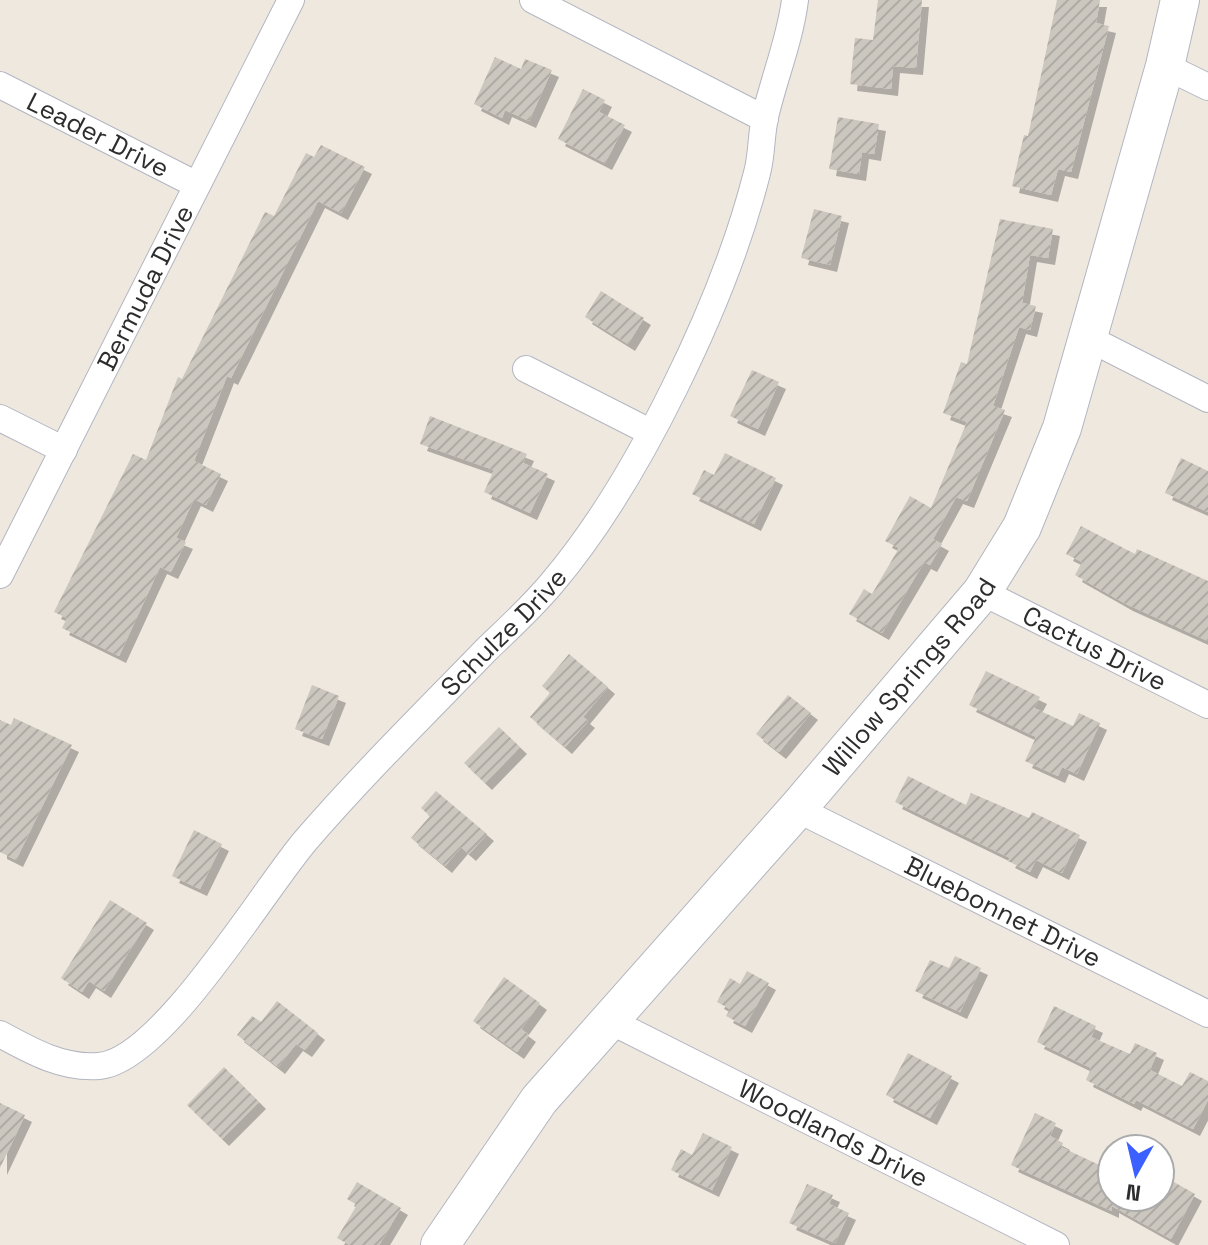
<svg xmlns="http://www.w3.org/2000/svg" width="1208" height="1245" viewBox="0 0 1208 1245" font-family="'Space Grotesk',sans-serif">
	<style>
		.building { fill: url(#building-hatch); filter: url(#shadow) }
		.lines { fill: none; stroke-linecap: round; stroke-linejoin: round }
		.street-casing { stroke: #b3b6c1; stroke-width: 28 }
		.secondary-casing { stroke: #b3b6c1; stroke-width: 40 }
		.street { stroke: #fff; stroke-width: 26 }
		.secondary { stroke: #fff; stroke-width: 38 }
		.labels { text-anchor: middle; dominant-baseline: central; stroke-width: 7; stroke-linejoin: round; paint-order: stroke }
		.street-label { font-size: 26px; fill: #2d2d2d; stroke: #fff }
	</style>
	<defs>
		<pattern id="building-hatch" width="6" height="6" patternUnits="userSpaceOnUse" patternTransform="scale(2)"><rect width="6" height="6" fill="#cbc6be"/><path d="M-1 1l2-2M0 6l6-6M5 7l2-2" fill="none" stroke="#afaaa4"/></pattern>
		<filter id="shadow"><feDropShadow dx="7" dy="7" stdDeviation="0" flood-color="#0004"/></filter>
	</defs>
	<rect width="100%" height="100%" fill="#efe8df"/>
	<g class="building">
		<path d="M878,0H922L916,68L893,66L891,89L850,84L855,38L873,40Z"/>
		<path d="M1057,0H1100L1096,23L1109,26L1071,172L1058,169L1051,195L1012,186L1024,135L1028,136Z"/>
		<path d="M495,57L521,69L525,59L552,70L529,121L505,110L502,118L474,104Z"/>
		<path d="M583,89L605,100L599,112L625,125L605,163L558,139Z"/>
		<path d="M838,117L879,124L874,154L862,152L859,174L829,169Z"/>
		<path d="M321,145L365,167L341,213L318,201L231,378L227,376L194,461L221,474L206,505L194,499L176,538L186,542L171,572L160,567L119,656L62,628L67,618L54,612L133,454L146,460L178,377L182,379L265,212L274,216L306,153L314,157Z"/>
		<path d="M814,209L842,216L830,265L801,258Z"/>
		<path d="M1000,219L1053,229L1048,258L1030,255L1022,303L1036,306L1030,330L1019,327L993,406L1005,410L967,501L956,497L933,539L942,544L930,565L924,562L882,633L849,614L864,589L872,594L899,548L885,541L910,496L931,508L967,422L943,413L961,362L967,364Z"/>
		<path d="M601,291L644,318L628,344L585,317Z"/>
		<path d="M752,370L779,382L758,429L730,416Z"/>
		<path d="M430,416L527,454L523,463L548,474L530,513L484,492L494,470L420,444Z"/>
		<path d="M725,453L776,478L754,524L692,494L704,470L714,475Z"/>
		<path d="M1181,458L1208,471V512L1165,493Z"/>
		<path d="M1081,526L1135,554L1137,549L1208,581V641L1126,604L1075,575L1082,562L1066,554Z"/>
		<path d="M569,654L608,687L583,717L588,721L565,747L530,717L550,693L542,686Z"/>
		<path d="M986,671L1040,697L1034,708L1073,726L1079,713L1100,723L1077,774L1062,767L1058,776L1025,761L1036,737L969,705Z"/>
		<path d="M312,685L339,696L322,739L295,729Z"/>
		<path d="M788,695L811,713L779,752L756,734Z"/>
		<path d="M14,718L72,745L16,860L0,852V720L11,725Z"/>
		<path d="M499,727L520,747L485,783L464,763Z"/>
		<path d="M908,776L966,805L971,793L1029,818L1032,812L1080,835L1062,873L1036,860L1030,872L1008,861L1010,858L895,802Z"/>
		<path d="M436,791L487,834L469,854L461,847L445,866L411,838L430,816L421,808Z"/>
		<path d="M194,830L222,844L200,889L172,876Z"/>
		<path d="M110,900L147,923L104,991L89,981L82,992L61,978Z"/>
		<path d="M955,956L981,968L960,1012L915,991L930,960L949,968Z"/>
		<path d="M747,971L769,983L745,1026L726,1016L730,1009L717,1002L730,978L740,984Z"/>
		<path d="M504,977L540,1003L521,1029L529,1035L517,1052L473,1021Z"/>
		<path d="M277,1001L318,1033L305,1050L296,1044L278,1067L237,1035L252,1016L261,1022Z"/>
		<path d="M1054,1006L1096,1026L1091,1037L1130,1054L1135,1043L1157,1053L1150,1070L1182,1086L1190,1072L1208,1081V1100L1193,1129L1136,1100L1134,1104L1086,1080L1091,1068L1037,1042Z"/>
		<path d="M908,1053L952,1076L930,1118L886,1095Z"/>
		<path d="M224,1067L259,1102L222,1139L187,1105Z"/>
		<path d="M0,1103L25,1115L0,1168Z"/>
		<path d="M1035,1113L1056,1123L1050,1136L1063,1143L1061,1147L1112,1171V1197H1160V1174L1195,1194L1171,1239L1112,1206V1211L1011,1165Z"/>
		<path d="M703,1133L732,1147L712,1190L671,1170L681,1149L692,1155Z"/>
		<path d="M357,1182L401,1208L379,1245H350L337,1238L357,1205L347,1199Z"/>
		<path d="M807,1184L833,1195L829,1204L849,1213L835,1243L789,1223Z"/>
	</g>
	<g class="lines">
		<g class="street-casing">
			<g id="street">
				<path d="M533,0L765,119"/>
				<path d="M1165,66L1208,87"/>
				<path id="s1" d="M0,85L197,185"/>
				<path d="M1088,338L1208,399"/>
				<path d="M526,369L650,432"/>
				<path d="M0,418L64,450"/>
				<path id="s2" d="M0,575L291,0"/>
				<path id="s3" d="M982,592L1208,705"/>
				<path id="s4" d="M797,809L1208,1014"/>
				<path id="s5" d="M610,1021L1056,1245"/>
				<path id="s6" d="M0,1034C31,1051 63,1069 99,1066C162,1061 263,890 306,840C364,773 426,712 487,649C509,628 532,607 552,583C637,483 725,300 757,173C762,155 761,135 765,117C774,78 790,40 795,0"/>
			</g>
		</g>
		<g class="secondary-casing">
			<g id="secondary">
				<path id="s7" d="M440,1245L539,1100L797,809L982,592L1022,527L1062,428L1165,66L1180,0"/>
			</g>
		</g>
		<use href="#street" class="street"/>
		<use href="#secondary" class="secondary"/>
	</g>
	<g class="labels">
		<g class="street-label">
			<text stroke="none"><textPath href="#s1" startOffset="110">Leader Drive</textPath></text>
			<text stroke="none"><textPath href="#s2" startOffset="322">Bermuda Drive</textPath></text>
			<text stroke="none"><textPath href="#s6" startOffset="704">Schulze Drive</textPath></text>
			<text stroke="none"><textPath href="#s3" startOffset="126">Cactus Drive</textPath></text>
			<text stroke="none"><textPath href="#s7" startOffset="738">Willow Springs Road</textPath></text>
			<text stroke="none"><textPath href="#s4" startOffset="230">Bluebonnet Drive</textPath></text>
			<text stroke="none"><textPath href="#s5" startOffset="250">Woodlands Drive</textPath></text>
		</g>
	</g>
	<g transform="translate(1136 1173) rotate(188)"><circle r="38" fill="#ffffff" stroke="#ababab" stroke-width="2"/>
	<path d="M0-6L14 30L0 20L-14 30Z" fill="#3c60ff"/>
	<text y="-12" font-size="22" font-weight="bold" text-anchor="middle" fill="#2d2d2d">N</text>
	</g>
</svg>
